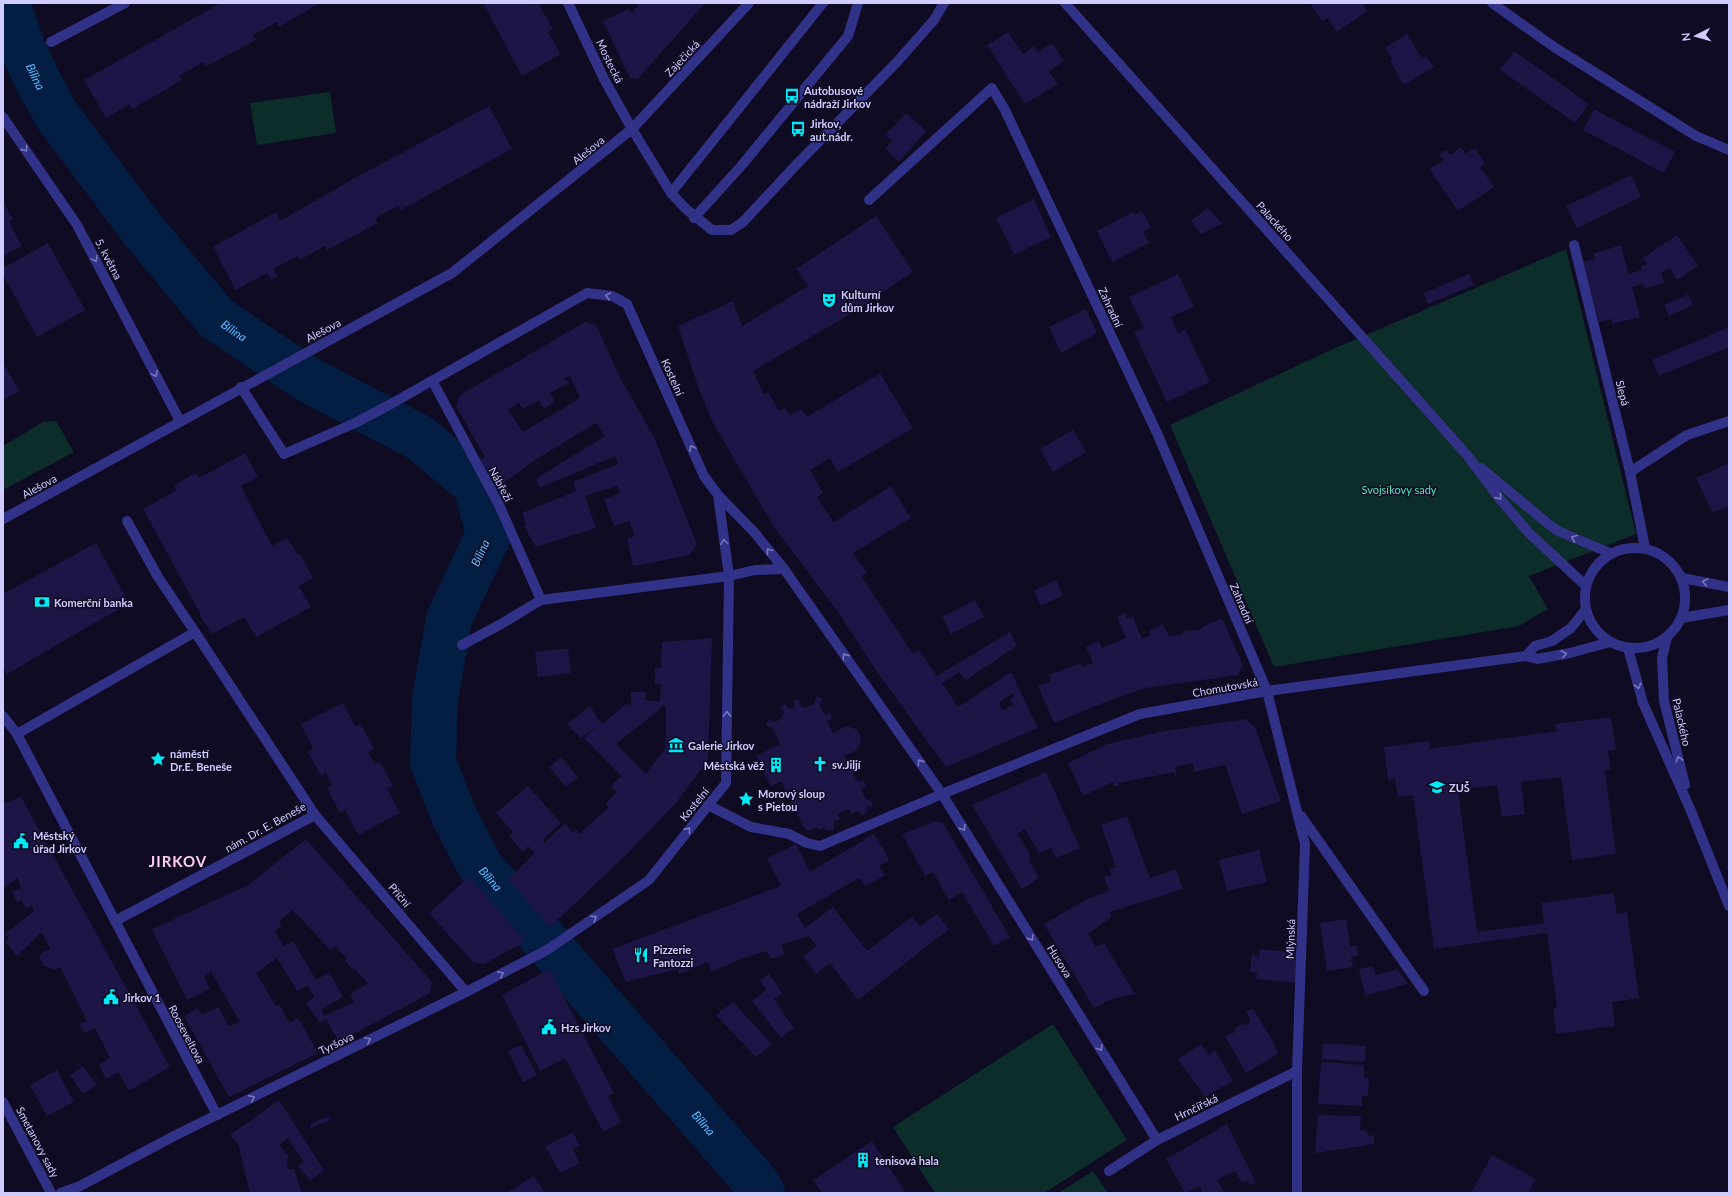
<svg xmlns="http://www.w3.org/2000/svg" width="1732" height="1196" viewBox="0 0 1732 1196" font-family="Lato,sans-serif">
	<style>
		.green { fill: #0d2d2a }
		.lines { fill: none; stroke-linecap: round; stroke-linejoin: round }
		.river { stroke: #041d42; stroke-width: 46 }
		.building { fill: #1d1545; fill-rule: evenodd }
		.service { stroke: #313187; stroke-width: 10 }
		.pedestrian { stroke: #313187; stroke-width: 10 }
		.minor { stroke: #313187; stroke-width: 10 }
		.tertiary { stroke: #313187; stroke-width: 10 }
		.oneway { stroke: #7977bd }
		.labels { text-anchor: middle; dominant-baseline: central; stroke-width: 3; stroke-linejoin: round; paint-order: stroke }
		.street-label { font-size: 11px; fill: #d0ccff; stroke: #0e0b22 }
		.poi-label { font-size: 11px; font-weight: bold; fill: #d0ccff; stroke: #0e0b22; text-anchor: start }
		.park-label { font-size: 11px; fill: #4becbd; stroke: #0e0b22 }
		.water-label { font-size: 12px; font-style: italic; fill: #5abaff; stroke: #0e0b22 }
		.district-label { font-size: 15px; font-weight: bold; letter-spacing: 1px; fill: #ffceef; stroke: #0e0b22 }
	</style>
	<rect width="100%" height="100%" fill="#0e0b22"/>
	<g class="green">
		<path d="M330,92L336,133L257,145L250,103Z"/>
		<path d="M1566,249L1636,534L1529,576L1548,609L1519,626L1274,667L1170,425L1333,349Z"/>
		<path d="M56,421L74,452L3,490V446L43,422Z"/>
		<path d="M1053,1024L1127,1140L1044,1193H935L893,1127Z"/>
		<path d="M1093,1171L1108,1193H1058Z"/>
	</g>
	<g class="lines">
		<path class="river" id="s1" d="M7,3L22,47L39,83L56,114L142,229L216,318L307,379L420,438L476,485L489,534L449,619L435,699L433,762L454,816L480,866L758,1185L762,1193"/>
	</g>
	<g class="building">
		<path d="M221,3H320L279,27L276,22L253,35L256,40L205,67L203,62L179,76L182,80L132,109L130,104L106,118L84,80Z"/>
		<path d="M483,3H532L533,5L538,3L553,29L548,32L561,54L522,76Z"/>
		<path d="M638,3H705L638,79L630,78L603,21L628,9L632,13L639,4Z"/>
		<path d="M1310,3H1362L1367,11L1337,32L1328,18L1322,21Z"/>
		<path d="M1008,32L1023,54L1034,46L1038,52L1052,43L1064,61L1049,71L1058,84L1025,104L987,45Z"/>
		<path d="M1407,34L1422,59L1426,56L1434,67L1404,85L1390,61L1392,59L1385,48Z"/>
		<path d="M1514,51L1589,104L1575,123L1500,70Z"/>
		<path d="M489,106L512,149L401,210L398,206L375,218L378,223L327,250L324,246L300,260L298,256L273,269L278,276L274,278L271,280L267,273L236,290L213,247L276,212L280,221L353,179Z"/>
		<path d="M1594,109L1675,152L1664,173L1583,130Z"/>
		<path d="M906,113L926,131L899,162L885,149L892,141L885,135Z"/>
		<path d="M1461,147L1466,154L1475,148L1485,163L1480,167L1494,187L1458,211L1429,169L1444,160L1439,154L1446,150L1450,155Z"/>
		<path d="M1631,175L1641,197L1577,228L1566,206Z"/>
		<path d="M1034,199L1051,237L1014,255L996,218Z"/>
		<path d="M3,202L13,219L9,222L22,246L3,256Z"/>
		<path d="M1208,208L1222,224L1201,234L1191,221Z"/>
		<path d="M1142,211L1151,228L1143,232L1149,243L1112,262L1097,231L1133,212L1134,215Z"/>
		<path d="M876,216L913,272L852,313L753,371L764,394L768,392L779,411L785,408L790,415L801,409L807,417L880,373L913,428L838,472L830,458L810,470L823,493L817,498L834,522L891,486L911,518L853,553L867,573L861,576L913,654L919,650L937,676L1010,632L1017,646L966,680L959,672L942,683L958,707L1011,672L1038,728L946,767L880,676L838,612L774,527L713,423L700,392L678,326L733,301L742,326L808,286L796,269ZM1013,693L1014,697L1010,699L1013,705L1002,710L999,702Z"/>
		<path d="M1677,235L1698,266L1677,280L1670,268L1661,273L1664,283L1644,289L1643,284L1632,287L1640,317L1612,324V319L1599,322L1582,262L1596,259L1593,254L1621,245L1628,274L1642,270L1641,266L1647,264L1643,258Z"/>
		<path d="M48,243L85,310L37,337L3,275V268Z"/>
		<path d="M1178,274L1194,307L1171,317L1178,333L1185,329L1210,382L1167,402L1134,332L1144,328L1129,297Z"/>
		<path d="M1469,274L1474,285L1428,304L1424,293Z"/>
		<path d="M1688,294L1693,305L1669,316L1664,305Z"/>
		<path d="M1086,309L1097,333L1061,353L1049,327Z"/>
		<path d="M585,322L596,325L621,379L655,439L697,544L690,555L633,566L627,538L635,536L629,521L614,526L604,499L620,493L617,486L585,496L596,528L536,547L524,527L526,525L522,513L576,491L573,482L618,464L615,456L540,488L537,482V478L605,436L596,423L540,457L499,486L480,460L485,457L456,406L460,395ZM570,376L580,398L523,432L508,410L519,403L523,409L539,400L544,409L555,402L550,393L569,383L565,378Z"/>
		<path d="M1729,327V347L1659,376L1652,360Z"/>
		<path d="M3,362L19,391L3,400Z"/>
		<path d="M1073,430L1086,452L1053,472L1040,449Z"/>
		<path d="M245,453L258,477L241,486L272,546L287,538L298,555L300,554L313,578L299,586L311,607L256,637L244,617L212,634L200,616L201,615L143,509L177,490L174,485L196,473L199,478Z"/>
		<path d="M1729,463V506L1713,513L1696,478Z"/>
		<path d="M96,543L129,603L7,674L3,667V594Z"/>
		<path d="M1056,580L1063,595L1041,606L1034,591Z"/>
		<path d="M975,600L984,617L951,634L942,617Z"/>
		<path d="M1125,613L1127,618L1133,617L1142,639L1150,635L1149,631L1163,624L1169,636L1183,634V631L1201,630L1200,628L1222,618L1243,665L1238,675L1146,688L1108,701L1054,723L1038,686L1051,681L1049,675L1080,663L1082,667L1093,663L1086,647L1099,641L1102,648L1126,638L1117,617Z"/>
		<path d="M712,638L708,760L676,803L625,856L550,927L508,879L535,853L528,846L523,852L509,836L513,832L496,813L528,786L561,823L544,839V844L565,823L573,833L576,830L579,834L608,808L606,803L617,792L611,786L621,776L584,738L598,726L581,738L567,724L590,706L602,724L626,704L631,705V692H646L645,700L660,701L661,684H655V668H661L662,642ZM661,706L666,707V747L646,774L616,744L659,710Z"/>
		<path d="M568,648L571,673L538,677L535,652Z"/>
		<path d="M816,696L822,698L820,706L825,715L830,713L833,718L827,721L833,733L846,726L856,729L860,734L861,739L859,747L855,751L844,756L850,766L855,763L857,769L852,772L858,782L863,780L866,786L861,789L866,799L873,801L871,808L867,806V812L863,815L857,811L851,814L849,809L837,814L840,819L834,822V829L829,831L823,828L820,830L817,827L809,831L804,827L781,781L771,787L756,756L780,744L773,728L766,726L768,720L775,722L782,718L784,712L780,707L785,704L789,709L795,707L794,700L799,699L800,706L805,708L814,704Z"/>
		<path d="M343,703L356,727L361,724L374,749L368,752L375,764L380,762L393,786L387,789L400,813L358,835L345,810L340,813L330,794L327,788L332,785L326,773L321,776L308,752L313,749L301,724Z"/>
		<path d="M1611,717L1616,750L1608,751L1611,770H1605L1616,854L1572,860L1561,777L1521,782L1525,814L1502,817L1497,785L1458,790L1477,932L1544,923L1541,903L1614,893L1617,914L1627,912L1639,998L1612,1002L1615,1026L1556,1034L1553,1009L1557,1008L1547,933L1434,949L1413,795L1398,797L1395,779L1388,780L1384,747L1429,741V749L1557,731L1555,724Z"/>
		<path d="M1245,719L1255,727L1281,801L1242,814L1225,765L1194,772L1193,763L1175,767L1177,776H1175L1174,772L1119,783V785L1114,787L1113,782L1083,796L1068,763L1107,744L1164,731Z"/>
		<path d="M561,757L578,777L566,787L549,767Z"/>
		<path d="M1046,772L1080,848L1056,858L1051,848L1039,853L1025,829L1017,834L1030,854L1029,860L1039,878L1022,889L972,805Z"/>
		<path d="M21,797L170,1067L129,1091L118,1072L106,1079L99,1065L110,1058L95,1028L84,1033L79,1024L87,1021L60,967L54,970L44,966L39,958L41,953L50,949L42,932L17,956L6,943L9,939L5,933L34,911L32,905L26,908L21,900L17,902L12,892L21,887L17,878L3,888V804Z"/>
		<path d="M1127,816L1150,878L1176,869L1183,889L1110,912L1111,917L1088,934L1096,947L1104,943L1135,994L1112,999L1094,1008L1044,924L1087,899L1109,891L1104,877L1112,875L1109,869L1116,867L1101,825Z"/>
		<path d="M936,821L943,823L1010,937L994,946L962,892L949,900L933,872L925,876L902,834Z"/>
		<path d="M874,834L888,857V861L879,866L885,875L865,886L859,878L797,914L808,935L805,928L833,907L867,951L912,917L920,926L937,914L949,929L858,1000L830,963L816,974L803,956L817,946L809,936L781,945L785,954L771,959L767,951L743,958L711,972L708,962L679,974L677,969L626,982L612,949L781,886L767,858L796,844L810,872Z"/>
		<path d="M306,839L432,982L430,993L339,1042L326,1019L320,1023L306,1003L314,997L308,986L297,991L277,958L256,973L276,1006L279,1004L290,1023L298,1018L318,1053L229,1097L184,1016L198,1008L202,1015L218,1007L229,1026L240,1022L211,972L204,976L210,989L187,1000L152,929L248,885ZM293,910L330,950L335,946L347,959L345,961L352,969L354,968L368,983L350,994L354,1002L324,1016L322,1009L343,997L329,972L316,980L293,941L284,946L275,931L282,926L279,921Z"/>
		<path d="M1259,850L1267,882L1227,891L1219,860Z"/>
		<path d="M469,877L526,941L484,964L473,962L429,913Z"/>
		<path d="M1346,919L1350,946H1357L1358,956H1351L1353,967L1327,971L1320,923Z"/>
		<path d="M1260,949L1297,953L1296,983L1256,979L1257,973L1250,972L1252,955L1259,957Z"/>
		<path d="M1373,966L1376,975L1397,969L1408,984L1365,996L1359,969Z"/>
		<path d="M549,969L614,1093L608,1096L621,1122L603,1132L565,1058L540,1071L502,995Z"/>
		<path d="M769,974L782,993L774,999L794,1028L781,1038L752,1001L766,990L760,980Z"/>
		<path d="M733,1002L772,1044L756,1057L716,1015Z"/>
		<path d="M1253,1009L1274,1043L1278,1054L1246,1073L1225,1036L1235,1032L1236,1028L1241,1024L1245,1025L1251,1022L1246,1011Z"/>
		<path d="M1323,1043L1366,1046L1365,1062L1322,1059Z"/>
		<path d="M1201,1044L1209,1055L1215,1050L1233,1081L1205,1097L1178,1059Z"/>
		<path d="M521,1045L537,1075L523,1082L508,1051Z"/>
		<path d="M1321,1062L1364,1065V1078H1369L1368,1096H1362V1106L1318,1104Z"/>
		<path d="M83,1066L97,1085L83,1094L70,1075Z"/>
		<path d="M57,1070L74,1102L47,1116L30,1085Z"/>
		<path d="M279,1100L324,1170L310,1181L298,1166L304,1162L288,1139L292,1135L279,1145L288,1155L287,1169H294L302,1193H250L238,1144L230,1135Z"/>
		<path d="M1318,1115L1361,1116L1360,1130L1367,1131L1368,1136L1374,1135V1144L1315,1153Z"/>
		<path d="M329,1116L330,1120L311,1128L310,1124Z"/>
		<path d="M1227,1124L1256,1183L1250,1185L1248,1180L1242,1183L1235,1171L1217,1180L1225,1193H1203L1200,1186L1185,1193L1166,1159Z"/>
		<path d="M573,1132L580,1146L573,1149L580,1163L560,1173L545,1146Z"/>
		<path d="M872,1141L906,1193H822L813,1180Z"/>
		<path d="M1492,1155L1536,1179L1528,1193H1471Z"/>
		<path d="M534,1176L545,1193H507Z"/>
	</g>
	<g class="lines">
		<g class="service">
			<path d="M1492,3L1554,47L1696,136L1729,150"/>
			<path d="M632,129L671,193L686,209L712,230H731L743,222L797,164L896,63L934,20L944,3"/>
			<path d="M671,193L823,3"/>
			<path d="M694,218L742,165L848,36L858,3"/>
			<path d="M1630,472L1687,435L1729,421"/>
		</g>
		<g class="pedestrian">
			<path d="M127,521L158,577L195,632"/>
			<path d="M3,716L17,734L217,1115"/>
			<path d="M17,734L195,632L315,815L466,992"/>
			<path d="M708,805L751,827L789,834L807,843L820,846L942,794"/>
			<path d="M115,921L315,815"/>
		</g>
		<g class="minor">
			<path d="M568,3L604,79L632,129"/>
			<path d="M51,42L125,3"/>
			<path d="M3,117L77,225L180,421"/>
			<path d="M869,200L992,88L1005,110L1157,433L1267,691L1305,844L1297,1071V1193"/>
			<path d="M1574,245L1630,472L1645,548"/>
			<path d="M433,382L500,507L541,600L501,624L462,645"/>
			<path d="M241,387L284,454L355,423L391,404L587,293L612,296L627,304L704,476L718,495L754,532L784,569L942,794L1157,1140"/>
			<path d="M541,600L729,576L755,570L784,569"/>
			<path d="M1526,656L1535,646L1552,641L1571,628L1586,609"/>
			<path d="M942,794L1140,714L1267,691L1526,656L1537,659L1570,653L1610,642"/>
			<path d="M1301,816L1424,991"/>
			<path d="M3,1102L51,1193"/>
			<path d="M1109,1171L1157,1140L1297,1071"/>
			<path d="M61,1193L80,1186L176,1135L466,992L547,950L649,880L726,783L729,576L718,495"/>
		</g>
		<g class="tertiary">
			<path d="M1065,3L1467,455L1499,498L1529,533L1586,586"/>
			<path d="M1481,468L1547,523L1558,531L1610,553"/>
			<path d="M3,519L452,273L632,129L749,3"/>
			<circle cx="1635" cy="598" r="50"/>
			<path d="M1682,578L1729,587"/>
			<path d="M1681,618L1729,610"/>
			<path d="M1667,637L1662,658L1664,701L1685,785"/>
			<path d="M1628,648L1643,703L1691,811L1729,906"/>
		</g>
	</g>
	<defs><path id="oneway-chevron" d="M-2-3.5L2.5 0L-2 3.5" fill="none" stroke-width="1.6" stroke-linecap="round" stroke-linejoin="round"/></defs>
	<g class="oneway">
		<use href="#oneway-chevron" transform="translate(25 149) rotate(55)"/>
		<use href="#oneway-chevron" transform="translate(95 259) rotate(62)"/>
		<use href="#oneway-chevron" transform="translate(608 296) rotate(-170)"/>
		<use href="#oneway-chevron" transform="translate(155 374) rotate(62)"/>
		<use href="#oneway-chevron" transform="translate(692 448) rotate(-114)"/>
		<use href="#oneway-chevron" transform="translate(1499 497) rotate(51)"/>
		<use href="#oneway-chevron" transform="translate(1574 538) rotate(-157)"/>
		<use href="#oneway-chevron" transform="translate(724 542) rotate(-98)"/>
		<use href="#oneway-chevron" transform="translate(769 551) rotate(-128)"/>
		<use href="#oneway-chevron" transform="translate(1705 582) rotate(-169)"/>
		<use href="#oneway-chevron" transform="translate(1564 654) rotate(-11)"/>
		<use href="#oneway-chevron" transform="translate(845 656) rotate(-125)"/>
		<use href="#oneway-chevron" transform="translate(1638 686) rotate(75)"/>
		<use href="#oneway-chevron" transform="translate(727 714) rotate(-89)"/>
		<use href="#oneway-chevron" transform="translate(1679 759) rotate(-104)"/>
		<use href="#oneway-chevron" transform="translate(920 762) rotate(-125)"/>
		<use href="#oneway-chevron" transform="translate(963 828) rotate(58)"/>
		<use href="#oneway-chevron" transform="translate(688 830) rotate(-51)"/>
		<use href="#oneway-chevron" transform="translate(594 918) rotate(-34)"/>
		<use href="#oneway-chevron" transform="translate(1031 938) rotate(58)"/>
		<use href="#oneway-chevron" transform="translate(501 974) rotate(-27)"/>
		<use href="#oneway-chevron" transform="translate(368 1040) rotate(-26)"/>
		<use href="#oneway-chevron" transform="translate(1100 1048) rotate(58)"/>
		<use href="#oneway-chevron" transform="translate(252 1098) rotate(-26)"/>
	</g>
	<defs>
		<g id="bus-bare" transform="scale(1.2)"><path d="M-5-6H5V4H4V6H2V4H-2V6H-4V4H-5ZM-3.5-4V0h7V-4ZM-3.5 1.2v1.5H-2V1.2ZM2 1.2v1.5H3.5V1.2Z" fill="#00e9f7" stroke="#0e0b22" stroke-width="2.5" paint-order="stroke"/></g>
		<g id="theatre-bare" transform="scale(1.2)"><path d="M-5-5.5Q0-4 5-5.5V0Q5 5 0 6Q-5 5-5 0ZM-3.3-2.5H-1v1.5H-3.3ZM1-2.5H3.3v1.5H1ZM-2.8 1Q0 5.5 2.8 1Z" fill="#00e9f7" stroke="#0e0b22" stroke-width="2.5" paint-order="stroke"/></g>
		<g id="bank-bare" transform="scale(1.2)"><path d="M-6-4H6V4H-6ZM0-2.3a2.3 2.3 0 1 0 0 4.6a2.3 2.3 0 1 0 0-4.6Z" fill="#00e9f7" stroke="#0e0b22" stroke-width="2.5" paint-order="stroke"/></g>
		<g id="museum-bare" transform="scale(1.2)"><path d="M0-6L6-3V-2H-6V-3ZM-5-1h2V3h-2ZM-1-1h2V3h-2ZM3-1h2V3H3ZM-6 4H6V6H-6Z" fill="#00e9f7" stroke="#0e0b22" stroke-width="2.5" paint-order="stroke"/></g>
		<g id="sight-bare" transform="scale(1.2)"><path d="M0-6L1.8-2.2L6-1.7L2.9 1.2L3.7 5.4L0 3.3L-3.7 5.4L-2.9 1.2L-6-1.7L-1.8-2.2Z" fill="#00e9f7" stroke="#0e0b22" stroke-width="2.5" paint-order="stroke"/></g>
		<g id="church-bare" transform="scale(1.2)"><path d="M-1.2-6h2.4v3.5h3.3v2.4h-3.3V6h-2.4V-.1h-3.3v-2.4h3.3Z" fill="#00e9f7" stroke="#0e0b22" stroke-width="2.5" paint-order="stroke"/></g>
		<g id="building-bare" transform="scale(1.2)"><path d="M-4-6H4V6H1V3H-1V6H-4ZM-2.5-4.3h1.7v1.8h-1.7ZM.8-4.3h1.7v1.8H.8ZM-2.5-1h1.7V.8h-1.7ZM.8-1h1.7V.8H.8Z" fill="#00e9f7" stroke="#0e0b22" stroke-width="2.5" paint-order="stroke"/></g>
		<g id="school-bare" transform="scale(1.2)"><path d="M0-5L7-2L0 1L-7-2ZM-4 1L0 2.5L4 1V4Q0 6-4 4Z" fill="#00e9f7" stroke="#0e0b22" stroke-width="2.5" paint-order="stroke"/></g>
		<g id="civic-bare" transform="scale(1.2)"><path d="M-.6-6.5H3V-4.5H.6V-3L4-1V1h2V6H-6V1h2V-1L-.6-3ZM-1.2 2.5V6h2.4V2.5Z" fill="#00e9f7" stroke="#0e0b22" stroke-width="2.5" paint-order="stroke"/></g>
		<g id="restaurant-bare" transform="scale(1.2)"><path d="M-5-6h1v4h1v-4h1v4h1v-4h1v5L-1.5 .5V6h-2V.5L-5-1ZM5-6V6H3V1.5H1.5Q1.5-4 5-6Z" fill="#00e9f7" stroke="#0e0b22" stroke-width="2.5" paint-order="stroke"/></g>
	</defs>
	<g fill-rule="evenodd">
		<use href="#bus-bare" x="792" y="96"/>
		<use href="#bus-bare" x="798" y="129"/>
		<use href="#theatre-bare" x="829" y="300"/>
		<use href="#bank-bare" x="42" y="602"/>
		<use href="#museum-bare" x="676" y="745"/>
		<use href="#sight-bare" x="158" y="759"/>
		<use href="#church-bare" x="820" y="764"/>
		<use href="#building-bare" x="776" y="765"/>
		<use href="#school-bare" x="1437" y="787"/>
		<use href="#sight-bare" x="746" y="799"/>
		<use href="#civic-bare" x="21" y="841"/>
		<use href="#restaurant-bare" x="641" y="955"/>
		<use href="#civic-bare" x="111" y="997"/>
		<use href="#civic-bare" x="549" y="1027"/>
		<use href="#building-bare" x="863" y="1160"/>
	</g>
	<g class="labels">
		<g class="street-label">
			<text transform="translate(682 58) rotate(-47)">Zaječická</text>
			<text transform="translate(610 61) rotate(64)">Mostecká</text>
			<text transform="translate(588 150) rotate(-39)">Alešova</text>
			<text transform="translate(1275 221) rotate(48)">Palackého</text>
			<text transform="translate(109 259) rotate(62)">5. května</text>
			<text transform="translate(1111 307) rotate(65)">Zahradní</text>
			<text transform="translate(323 330) rotate(-28)">Alešova</text>
			<text transform="translate(673 377) rotate(66)">Kostelní</text>
			<text transform="translate(1623 393) rotate(76)">Slepá</text>
			<text transform="translate(501 484) rotate(62)">Nábřeží</text>
			<text transform="translate(39 486) rotate(-29)">Alešova</text>
			<text transform="translate(1242 603) rotate(67)">Zahradní</text>
			<text transform="translate(1225 687) rotate(-10)">Chomutovská</text>
			<text transform="translate(1682 722) rotate(77)">Palackého</text>
			<text transform="translate(694 804) rotate(-51)">Kostelní</text>
			<text transform="translate(265 827) rotate(-29)">nám. Dr. E. Beneše</text>
			<text transform="translate(400 895) rotate(50)">Příční</text>
			<text transform="translate(1290 939) rotate(-88)">Mlýnská</text>
			<text transform="translate(1060 961) rotate(58)">Husova</text>
			<text transform="translate(187 1034) rotate(62)">Rooseveltova</text>
			<text transform="translate(336 1043) rotate(-26)">Tyršova</text>
			<text transform="translate(1196 1107) rotate(-26)">Hrnčířská</text>
			<text transform="translate(38 1142) rotate(62)">Smetanovy sady</text>
		</g>
		<g class="poi-label">
			<text x="804" y="90">Autobusové<tspan x="804" dy="13">nádraží Jirkov</tspan></text>
			<text x="810" y="123">Jirkov,<tspan x="810" dy="13">aut.nádr.</tspan></text>
			<text x="841" y="294">Kulturní<tspan x="841" dy="13">dům Jirkov</tspan></text>
			<text x="54" y="602">Komerční banka</text>
			<text x="688" y="745">Galerie Jirkov</text>
			<text x="170" y="753">náměstí<tspan x="170" dy="13">Dr.E. Beneše</tspan></text>
			<text x="832" y="764">sv.Jiljí</text>
			<text x="764" y="765" text-anchor="end">Městská věž</text>
			<text x="1449" y="787">ZUŠ</text>
			<text x="758" y="793">Morový sloup<tspan x="758" dy="13">s Pietou</tspan></text>
			<text x="33" y="835">Městský<tspan x="33" dy="13">úřad Jirkov</tspan></text>
			<text x="653" y="949">Pizzerie<tspan x="653" dy="13">Fantozzi</tspan></text>
			<text x="123" y="997">Jirkov 1</text>
			<text x="561" y="1027">Hzs Jirkov</text>
			<text x="875" y="1160">tenisová hala</text>
		</g>
		<g class="park-label">
			<text x="1399" y="489">Svojsíkovy sady</text>
		</g>
		<g class="water-label">
			<text stroke="none"><textPath href="#s1" startOffset="79">Bílina</textPath></text>
			<text stroke="none"><textPath href="#s1" startOffset="403">Bílina</textPath></text>
			<text transform="translate(480 553) rotate(-65)">Bílina</text>
			<text stroke="none"><textPath href="#s1" startOffset="1111">Bílina</textPath></text>
			<text stroke="none"><textPath href="#s1" startOffset="1435">Bílina</textPath></text>
		</g>
		<g class="district-label">
			<text x="178" y="861">JIRKOV</text>
		</g>
	</g>
	<rect width="1732" height="1196" fill="none" stroke="#d0ccff" stroke-width="8"/>
	<g transform="translate(1696 36) rotate(264)" stroke="#0e0b22" stroke-width="3" paint-order="stroke">
	<path d="M0-3L7 15L0 10L-7 15Z" fill="#d0ccff"/>
	<text y="-6" font-size="11" font-weight="bold" text-anchor="middle" fill="#d0ccff">N</text>
	</g>
</svg>
